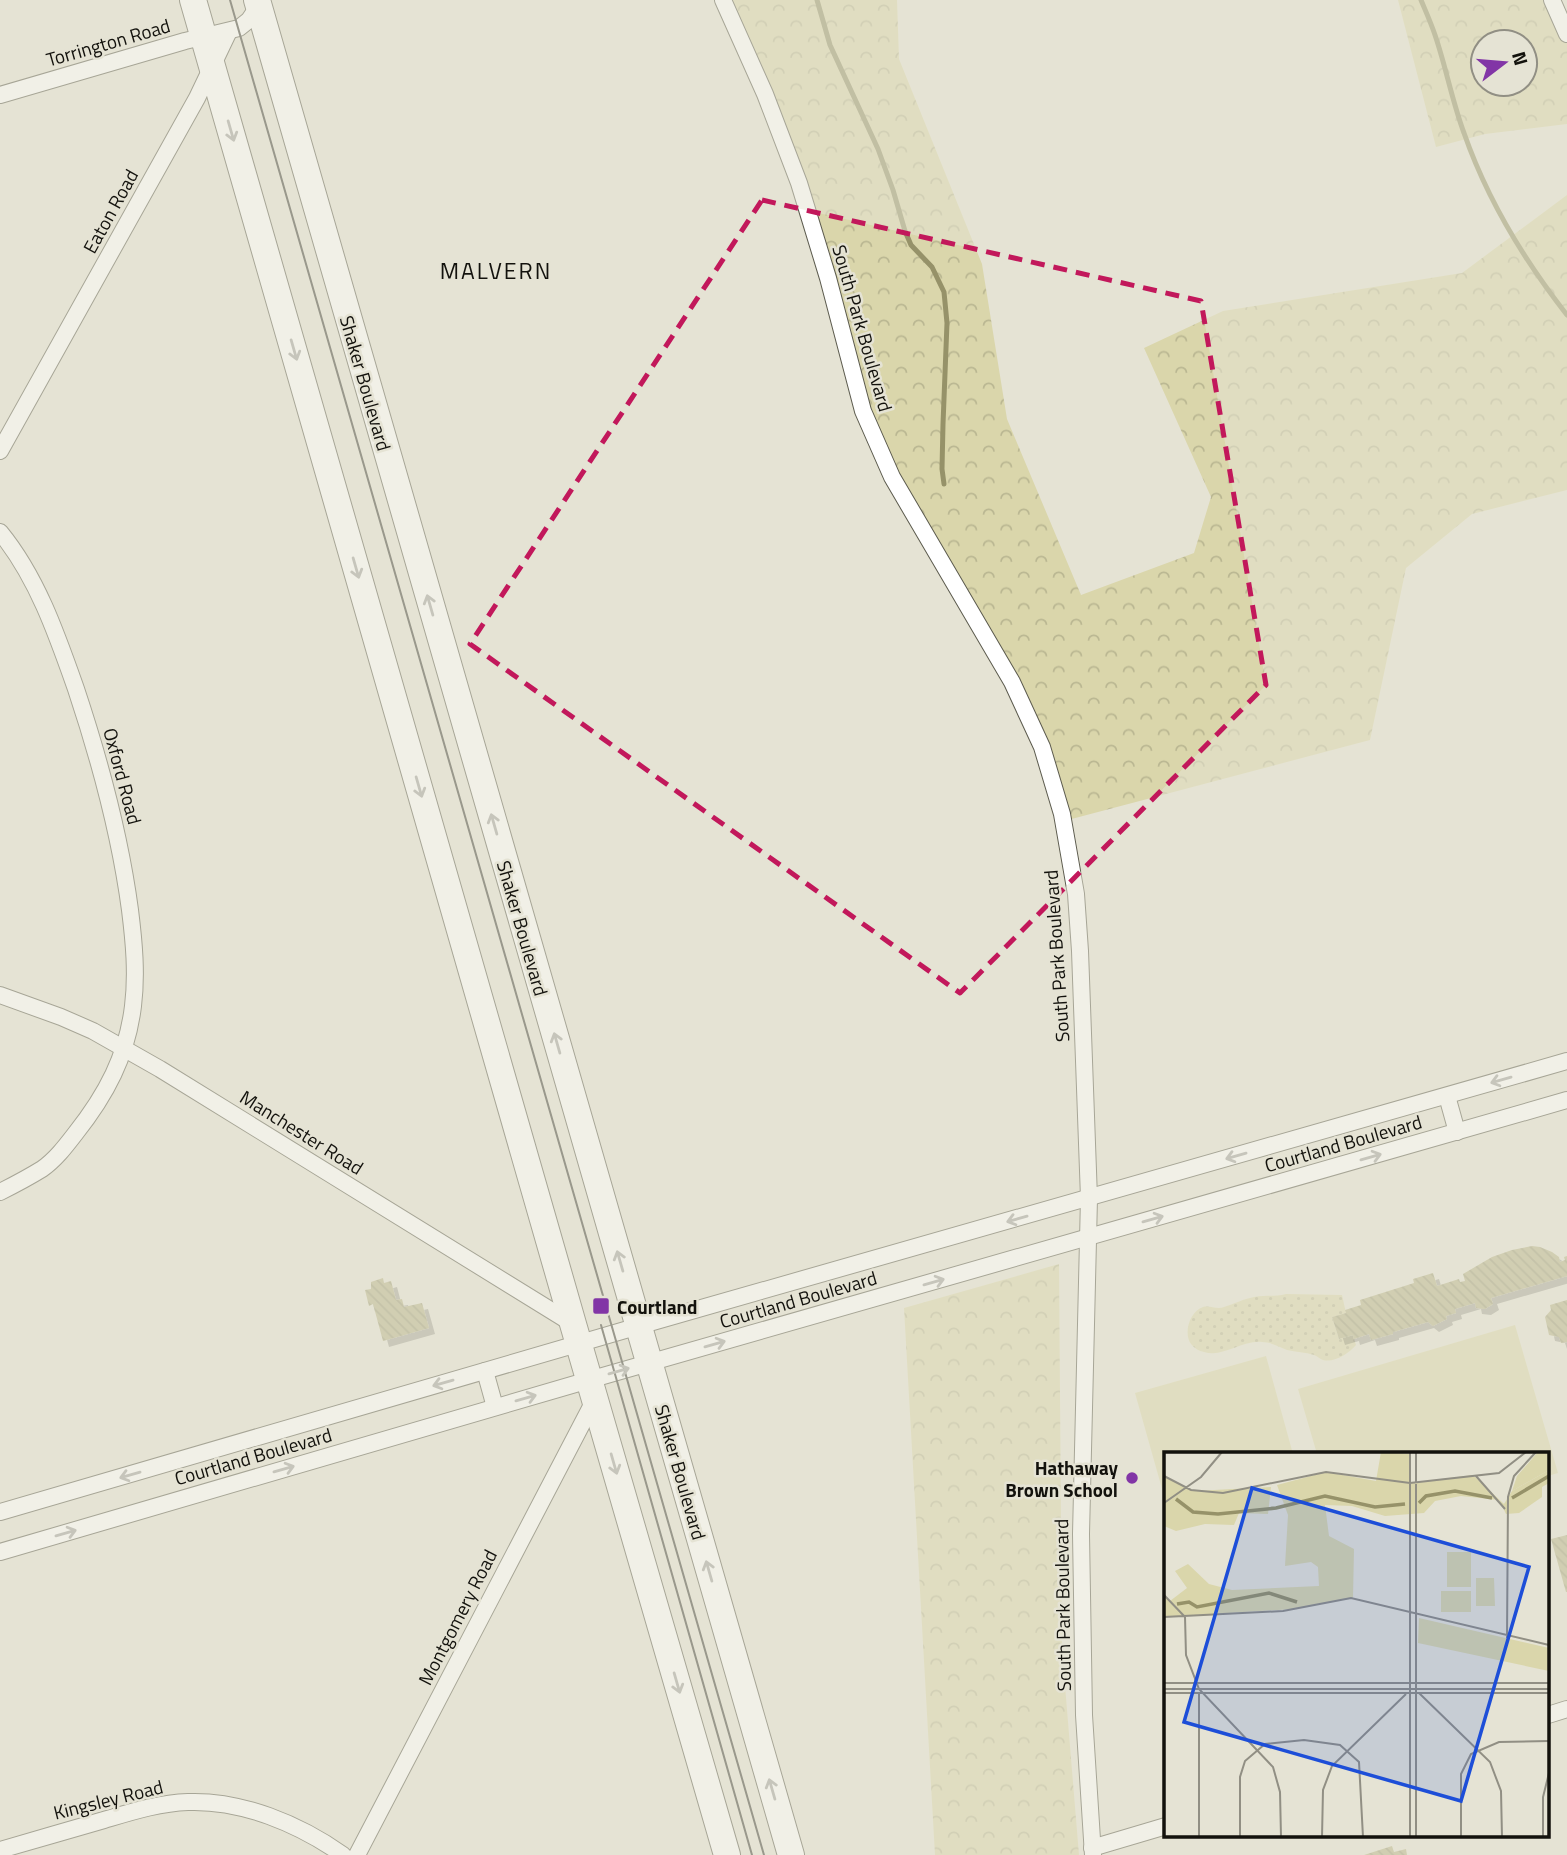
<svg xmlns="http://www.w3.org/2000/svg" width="1567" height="1855" viewBox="0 0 1567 1855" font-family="'Titillium Web',sans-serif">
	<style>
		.green { fill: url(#green-dots) }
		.forest { fill: url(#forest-crowns); fill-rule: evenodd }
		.pitch { fill: #dad6ab }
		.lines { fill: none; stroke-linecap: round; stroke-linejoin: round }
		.stream { stroke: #969269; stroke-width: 5 }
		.building { fill: url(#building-back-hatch); filter: url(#shadow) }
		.minor-casing { stroke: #5c5b4e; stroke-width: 18 }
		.primary-casing { stroke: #5c5b4e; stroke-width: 28 }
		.minor { stroke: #fff; stroke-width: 16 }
		.primary { stroke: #fff; stroke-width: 26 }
		.tram { stroke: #3d3c35; stroke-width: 2 }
		.oneway { stroke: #a1a09e }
		.marked { fill: none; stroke: #c2185b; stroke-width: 5; stroke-dasharray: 14 9; stroke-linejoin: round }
		.poi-dot { fill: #8235a6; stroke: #e5e3d4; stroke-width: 2.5 }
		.labels { text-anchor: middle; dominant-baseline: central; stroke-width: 5; stroke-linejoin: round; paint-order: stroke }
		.street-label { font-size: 19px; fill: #13120d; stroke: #e5e3d4 }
		.poi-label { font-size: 19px; font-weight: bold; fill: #13120d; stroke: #e5e3d4; text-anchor: start }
		.quarter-label { font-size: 23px; letter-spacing: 2px; fill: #13120d; stroke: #e5e3d4 }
		.inset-river { fill: none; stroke: #969269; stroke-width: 3.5 }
		.inset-road { fill: none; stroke: #918f84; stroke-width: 2 }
		.view { fill: #1d4ed8; fill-opacity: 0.15; stroke: #1d4ed8; stroke-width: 3.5 }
		.inset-edge { fill: none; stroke: #13120d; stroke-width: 3.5 }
	</style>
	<defs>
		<pattern id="green-dots" width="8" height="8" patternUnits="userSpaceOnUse" patternTransform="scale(1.75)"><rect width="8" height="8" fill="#dad6ab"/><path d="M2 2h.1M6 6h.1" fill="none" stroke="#bab792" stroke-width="1.8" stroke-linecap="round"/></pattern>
		<pattern id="forest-crowns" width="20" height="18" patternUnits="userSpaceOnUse" patternTransform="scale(1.75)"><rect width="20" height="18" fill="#dad6ab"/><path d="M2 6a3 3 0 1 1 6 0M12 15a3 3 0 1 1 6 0" fill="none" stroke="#bab792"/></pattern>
		<pattern id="building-back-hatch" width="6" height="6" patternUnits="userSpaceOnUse" patternTransform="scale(1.75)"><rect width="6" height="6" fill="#b8b48a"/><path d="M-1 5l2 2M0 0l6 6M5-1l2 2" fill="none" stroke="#9d9a76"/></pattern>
		<filter id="shadow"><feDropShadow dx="6" dy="6" stdDeviation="0" flood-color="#0004"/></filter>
	</defs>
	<rect width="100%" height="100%" fill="#e5e3d4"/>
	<path class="green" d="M1286,1294L1342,1295L1346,1313L1332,1317L1339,1339L1353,1335L1356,1345C1349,1353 1335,1363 1323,1360C1320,1359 1317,1356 1314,1355C1305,1352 1296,1352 1287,1350C1279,1347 1271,1342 1262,1342C1242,1340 1223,1358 1204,1352C1199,1351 1194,1348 1191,1344C1183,1333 1190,1311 1203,1307C1210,1305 1217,1310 1224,1307C1234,1304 1243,1299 1254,1297C1265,1295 1274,1297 1286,1294Z"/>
	<g class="forest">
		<path d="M723,0H897L899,59L982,264L1007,419L1081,595L1194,553L1211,497L1144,348L1223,311L1462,273L1567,195V490L1472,514L1406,568L1370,740L1064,821L1042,747L892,477L828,278Z"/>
		<path d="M1398,0H1552L1567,34V124L1485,134L1436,147ZM1483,42H1525V84H1483Z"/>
		<path d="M1059,1264L1062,1649L1079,1855H935L904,1308Z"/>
	</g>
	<g class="pitch">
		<path d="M1515,1325L1558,1473L1548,1476V1454H1317L1298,1389Z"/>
		<path d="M1266,1356L1293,1454H1166V1503L1135,1393Z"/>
	</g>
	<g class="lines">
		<g class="stream">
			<path d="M817,0L830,45L878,149L893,190L905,231L911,245L932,267L944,292L947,323L943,424L942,469L944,484"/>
			<path d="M1421,0C1426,12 1431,23 1435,35C1446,67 1452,101 1464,133C1487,199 1524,260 1567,315"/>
		</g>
	</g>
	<g class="building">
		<path d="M1532,1246L1540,1247L1552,1252L1559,1257L1560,1262L1565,1260L1564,1257L1567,1256V1276L1491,1298L1493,1304L1485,1309L1476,1308L1475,1303L1455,1309L1456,1313L1446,1316L1447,1319L1433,1326L1428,1322L1393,1332V1334L1371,1340L1369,1334L1354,1339L1353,1335L1339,1339L1332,1317L1346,1313L1345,1310L1361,1305L1360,1300L1414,1283L1413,1279L1433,1273L1437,1286L1459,1279L1460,1282L1465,1281L1463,1274L1492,1257L1512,1250Z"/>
		<path d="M383,1278L384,1283L391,1281L396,1300L402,1299L404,1307L422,1303L429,1328L383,1341L373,1304L369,1306L365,1290L371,1289V1282Z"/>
		<path d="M1567,1300V1342L1561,1343L1559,1337L1549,1335L1545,1317L1551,1310L1550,1305Z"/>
		<path d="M1567,1535V1592H1566L1551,1539Z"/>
		<path d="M1392,1846L1394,1852L1406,1849L1407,1855H1364Z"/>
	</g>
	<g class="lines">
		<g class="minor-casing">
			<g id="minor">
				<path d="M723,0L765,94L799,183L828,278L863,411L892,477L1012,682L1042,747L1062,814L1076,894L1080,951L1089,1198L1081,1534L1084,1715L1093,1855"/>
				<path d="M1552,0L1567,34"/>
				<path d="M0,95L185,41L239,28L249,20L261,2"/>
				<path d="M0,451L197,98L229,31"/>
				<path d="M0,532C37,577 57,635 76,689C100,761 120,835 130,910C134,942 137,974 133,1006C127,1056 106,1095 75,1134C65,1147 55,1160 42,1169C29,1177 14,1185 0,1192"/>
				<path d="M0,995L61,1017L93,1031L160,1069L573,1324"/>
				<path d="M1447,1096L1457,1132"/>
				<path d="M485,1371L495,1407"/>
				<path d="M0,1512L656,1321L1567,1061"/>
				<path d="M0,1552L589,1380L1567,1100"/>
				<path d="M1548,1715L1567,1709"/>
				<path d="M1092,1848L1166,1826"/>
				<path d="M0,1850C35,1840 69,1830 104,1820C131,1812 159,1803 188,1802C242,1800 299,1824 343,1855"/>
				<path d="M357,1855L595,1399"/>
			</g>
		</g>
		<g class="primary-casing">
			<g id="primary">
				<path d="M193,0L573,1324L727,1855"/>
				<path d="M257,0L791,1855"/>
			</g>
		</g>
		<use href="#minor" class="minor"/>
		<use href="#primary" class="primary"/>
		<g class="tram">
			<path d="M230,0L764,1855"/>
			<path d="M601,1325L752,1855"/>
		</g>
	</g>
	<defs><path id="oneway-shaft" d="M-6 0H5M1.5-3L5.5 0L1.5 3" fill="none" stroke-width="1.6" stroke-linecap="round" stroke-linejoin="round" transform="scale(1.75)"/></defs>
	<g class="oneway">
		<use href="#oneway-shaft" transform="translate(231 131) rotate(74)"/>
		<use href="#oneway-shaft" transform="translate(294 350) rotate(74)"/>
		<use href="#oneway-shaft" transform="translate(356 568) rotate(74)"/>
		<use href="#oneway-shaft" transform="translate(430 605) rotate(-106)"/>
		<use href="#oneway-shaft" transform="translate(419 787) rotate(74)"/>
		<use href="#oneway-shaft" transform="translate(494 824) rotate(-106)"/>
		<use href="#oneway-shaft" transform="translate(557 1043) rotate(-106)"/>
		<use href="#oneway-shaft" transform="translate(1501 1080) rotate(164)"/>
		<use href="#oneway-shaft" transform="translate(1236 1156) rotate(164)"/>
		<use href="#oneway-shaft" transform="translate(1371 1157) rotate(-16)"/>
		<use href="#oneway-shaft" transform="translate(1017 1219) rotate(164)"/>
		<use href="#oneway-shaft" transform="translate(1153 1219) rotate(-16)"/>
		<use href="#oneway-shaft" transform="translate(620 1261) rotate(-106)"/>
		<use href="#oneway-shaft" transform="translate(934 1282) rotate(-16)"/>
		<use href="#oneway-shaft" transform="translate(715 1344) rotate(-16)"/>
		<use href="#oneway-shaft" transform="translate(619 1371) rotate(-16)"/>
		<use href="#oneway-shaft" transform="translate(443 1383) rotate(164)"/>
		<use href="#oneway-shaft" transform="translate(526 1398) rotate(-16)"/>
		<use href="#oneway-shaft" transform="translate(614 1464) rotate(74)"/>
		<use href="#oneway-shaft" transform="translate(284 1469) rotate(-16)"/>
		<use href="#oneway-shaft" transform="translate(130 1475) rotate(164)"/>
		<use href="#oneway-shaft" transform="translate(66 1533) rotate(-16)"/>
		<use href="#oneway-shaft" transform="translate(709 1571) rotate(-106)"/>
		<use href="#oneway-shaft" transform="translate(677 1683) rotate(74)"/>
		<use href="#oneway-shaft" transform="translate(772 1789) rotate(-106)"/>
	</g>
	<path d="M0 0H1567V1855H0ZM762,200L1201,301L1266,685L960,993L470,644Z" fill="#e5e3d4" fill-opacity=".55" fill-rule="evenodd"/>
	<path class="marked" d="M762,200L1201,301L1266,685L960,993L470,644Z"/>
	<g class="poi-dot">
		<rect x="592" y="1297" width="18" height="18" rx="3.5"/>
		<circle cx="1132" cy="1478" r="7"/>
	</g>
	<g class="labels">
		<g class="street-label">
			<text transform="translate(108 42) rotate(-16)">Torrington Road</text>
			<text transform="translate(110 211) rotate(-61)">Eaton Road</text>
			<text transform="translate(863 328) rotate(74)">South Park Boulevard</text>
			<text transform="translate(366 383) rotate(74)">Shaker Boulevard</text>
			<text transform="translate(123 776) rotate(75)">Oxford Road</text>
			<text transform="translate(523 928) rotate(74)">Shaker Boulevard</text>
			<text transform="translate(1056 956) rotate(-94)">South Park Boulevard</text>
			<text transform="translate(302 1132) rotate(32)">Manchester Road</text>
			<text transform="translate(1343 1143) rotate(-16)">Courtland Boulevard</text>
			<text transform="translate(798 1299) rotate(-16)">Courtland Boulevard</text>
			<text transform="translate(253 1456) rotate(-16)">Courtland Boulevard</text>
			<text transform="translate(681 1472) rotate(74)">Shaker Boulevard</text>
			<text transform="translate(1062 1605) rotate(-91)">South Park Boulevard</text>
			<text transform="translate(457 1617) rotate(-63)">Montgomery Road</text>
			<text transform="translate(108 1799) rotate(-14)">Kingsley Road</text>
		</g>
		<g class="poi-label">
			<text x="617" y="1306">Courtland</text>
			<text x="1118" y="1467" text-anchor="end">Hathaway<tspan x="1118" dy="22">Brown School</tspan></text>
		</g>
		<g class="quarter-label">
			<text x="496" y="270">MALVERN</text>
		</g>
	</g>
	<g transform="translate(1164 1452)">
		<rect width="385" height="385" fill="#e5e3d4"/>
		<path d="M374,0H385V18L348,39L353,24ZM312,126H330L331,154H312Z" fill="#dad6ab"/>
		<path d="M217,0L246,2V31L309,23L340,52L348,39L385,18V31L378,35V45L355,61L342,62L335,48L297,44L271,49L260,61L221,64L188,54L161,53L165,84L190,97L189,146L130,157L0,165V143L6,149L23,136L11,119L24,112L45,132L68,138L155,134L154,115L147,110L121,114L124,63L113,33L162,20L212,29ZM0,24L31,39L107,35L104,62L75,61L70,73L41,72L12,79L0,74ZM255,166L385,196V219L254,191Z" fill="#dad6ab"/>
		<path d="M283,100H307V135H283ZM277,139H307V160H277Z" fill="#dad6ab"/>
		<path class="inset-river" d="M348,46L385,24M12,47L29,60L54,62L112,56L161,44L211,55L241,52M255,51L262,44L291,39L328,46M13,152L25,150L33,155L105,141L133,150"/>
		<path class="inset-road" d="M246,0V385M252,0V385M0,24L27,38L59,41L162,20L246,31L335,21L362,0M312,24L341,57M0,51L37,25L58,0M0,143L21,165L22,203L35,237L109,315L116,340L117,385M0,165L119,159L187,146L385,193M343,186L344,45L350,24L372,0M0,231H385M0,237H385M0,241H385M35,241V385M255,241L326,310L337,339L338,385M76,385V325L81,309L101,292L140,288L176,293L195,310L199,385M158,385L159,338L168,314L242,242M297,385V322L307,302L335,290L385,289M379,385V345L385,321"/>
		<path class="view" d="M88,36L365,115L297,349L20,270Z"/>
		<rect width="385" height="385" class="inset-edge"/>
	</g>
	<g transform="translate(1504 63) rotate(74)"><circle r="33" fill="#e5e3d4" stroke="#918f84" stroke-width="2"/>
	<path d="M0-5L12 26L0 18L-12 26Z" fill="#8235a6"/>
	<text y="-10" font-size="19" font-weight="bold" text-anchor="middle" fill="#13120d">N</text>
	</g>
</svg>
